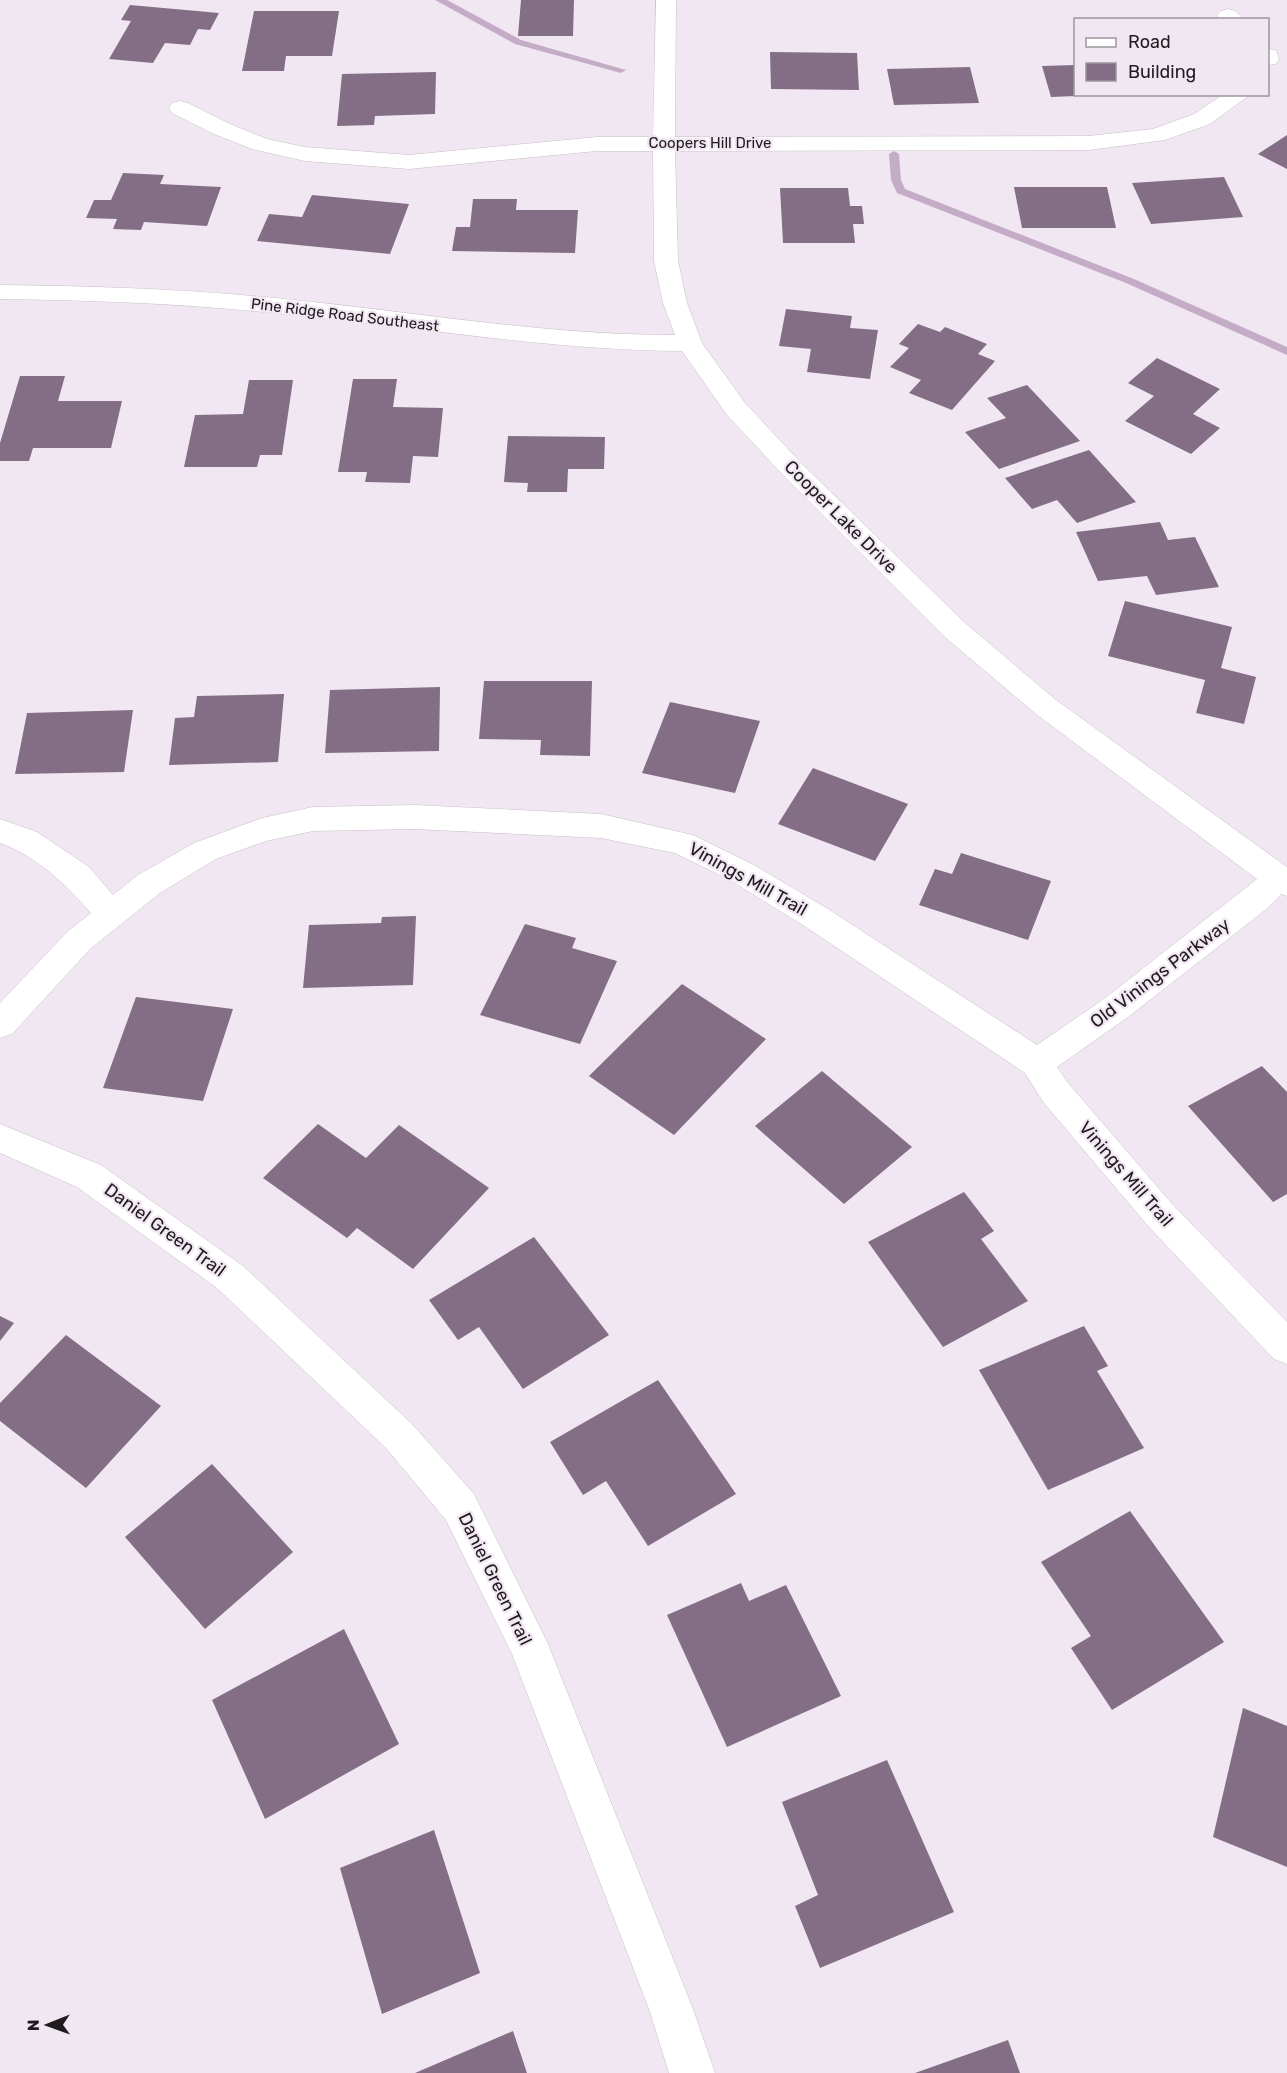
<svg xmlns="http://www.w3.org/2000/svg" width="1287" height="2073" viewBox="0 0 1287 2073" font-family="Rubik,sans-serif">
	<style>
		.lines { fill: none; stroke-linecap: round; stroke-linejoin: round }
		.stream { fill: #c4acc6; fill-rule: evenodd }
		.building { fill: #846e86 }
		.minor-casing { stroke: #c8bfc9; stroke-width: 1 }
		.minor { fill: #fff; fill-rule: evenodd }
		.labels { text-anchor: middle; dominant-baseline: central; stroke-width: 4.5; stroke-linejoin: round; paint-order: stroke }
		.far-street-label { font-size: 15px; fill: #1f1b1f; stroke: #f1e7f2 }
		.street-label { font-size: 18px; fill: #1f1b1f; stroke: #f1e7f2 }
	</style>
	<rect width="100%" height="100%" fill="#f1e7f2"/>
	<g class="lines">
		<g class="stream">
			<path d="M435,0H447L521,40L626,70L621,73L515,44Z"/>
			<path d="M894,151L899,154L901,180L905,189L1134,279L1287,347V355L1126,283L897,193L891,180L889,154Z"/>
		</g>
	</g>
	<g class="building">
		<path d="M521,0H574L573,36H518Z"/>
		<path d="M130,5L219,13L210,30L198,29L190,45L165,43L153,63L109,59L131,21L121,20Z"/>
		<path d="M254,11H339L332,56H286L284,71H242Z"/>
		<path d="M770,52L857,53L859,90L771,89Z"/>
		<path d="M1076,65V96L1051,97L1042,66Z"/>
		<path d="M970,67L979,103L894,105L887,69Z"/>
		<path d="M436,72L435,114L375,116L374,125L337,126L342,74Z"/>
		<path d="M1287,135V169L1258,154Z"/>
		<path d="M123,173L164,175L160,184L221,187L207,226L144,222L141,230L113,229L117,219L86,218L94,200H111Z"/>
		<path d="M1224,177L1243,217L1151,224L1132,183Z"/>
		<path d="M1014,187H1107L1116,228H1022Z"/>
		<path d="M780,188H848L850,206H862L864,224H853L855,243H783Z"/>
		<path d="M312,195L409,204L390,254L257,241L269,214L302,217Z"/>
		<path d="M473,199H517L516,210H578L575,253L452,251L456,227H470Z"/>
		<path d="M786,309L852,316L850,328L878,330L870,379L807,372L811,349L779,346Z"/>
		<path d="M918,324L940,332L945,327L987,344L978,354L995,361L952,410L909,393L921,380L890,367L909,348L899,344Z"/>
		<path d="M1157,358L1220,389L1193,414L1220,428L1191,454L1125,421L1154,396L1128,383Z"/>
		<path d="M20,376H65L58,401H122L111,448H33L29,461H0V443Z"/>
		<path d="M353,379H397L393,407L443,408L438,457L413,456L410,483L365,482L367,472H338Z"/>
		<path d="M249,380H293L282,455H260L257,467H184L195,415L243,414Z"/>
		<path d="M1027,385L1080,441L999,469L965,432L1006,418L987,398Z"/>
		<path d="M508,436L605,437L604,469H568L567,492H527L528,483L504,482Z"/>
		<path d="M1089,450L1136,502L1077,523L1057,500L1032,509L1005,478Z"/>
		<path d="M1160,522L1168,540L1195,537L1219,587L1156,595L1147,576L1098,581L1076,532Z"/>
		<path d="M1125,601L1232,627L1221,668L1256,677L1244,724L1196,713L1205,680L1108,656Z"/>
		<path d="M484,681H592L590,756L540,755L541,740L479,739Z"/>
		<path d="M440,687L439,751L325,753L330,690Z"/>
		<path d="M284,694L278,762L169,765L175,718L194,717L197,696Z"/>
		<path d="M670,702L760,721L735,793L642,773Z"/>
		<path d="M133,710L124,772L15,774L27,713Z"/>
		<path d="M813,768L908,804L875,861L778,824Z"/>
		<path d="M961,853L1051,881L1028,940L919,905L935,869L952,874Z"/>
		<path d="M416,916L413,985L303,988L309,925L381,923L382,917Z"/>
		<path d="M525,924L576,938L572,948L617,961L580,1044L480,1015Z"/>
		<path d="M682,984L766,1039L674,1135L589,1076Z"/>
		<path d="M136,997L233,1009L203,1101L103,1088Z"/>
		<path d="M1262,1066L1287,1092V1194L1273,1202L1188,1106Z"/>
		<path d="M822,1071L912,1147L844,1204L755,1126Z"/>
		<path d="M318,1124L366,1158L399,1125L489,1188L413,1269L357,1228L347,1238L263,1178Z"/>
		<path d="M964,1192L994,1231L981,1239L1028,1301L943,1347L868,1242Z"/>
		<path d="M534,1237L609,1335L523,1389L479,1327L458,1340L429,1300Z"/>
		<path d="M0,1316L14,1323L0,1341Z"/>
		<path d="M1084,1326L1108,1366L1097,1371L1144,1448L1048,1490L979,1370Z"/>
		<path d="M66,1335L161,1406L86,1488L0,1421V1403Z"/>
		<path d="M658,1380L736,1494L648,1546L606,1481L583,1495L550,1442Z"/>
		<path d="M212,1464L293,1552L205,1629L125,1537Z"/>
		<path d="M1130,1511L1224,1642L1112,1710L1071,1648L1091,1636L1041,1562Z"/>
		<path d="M741,1583L749,1601L786,1585L841,1696L727,1747L667,1615Z"/>
		<path d="M344,1629L399,1744L265,1819L212,1700Z"/>
		<path d="M1243,1708L1287,1726V1867L1213,1837Z"/>
		<path d="M887,1760L954,1912L820,1968L795,1906L818,1895L782,1802Z"/>
		<path d="M434,1830L480,1973L382,2014L340,1868Z"/>
		<path d="M513,2031L527,2073H415Z"/>
		<path d="M1008,2040L1020,2073H915Z"/>
	</g>
	<g class="lines">
		<g class="minor-casing">
			<g id="minor">
				<path d="M656,0H676L675,137L1089,136L1153,129L1194,114L1224,94H1251L1210,124L1165,140L1089,150L675,151L678,261L687,303L702,343L745,403L802,464L965,623L1056,700L1287,867V896L1281,894L1269,907L1128,1017L1057,1067L1068,1083L1173,1205L1287,1322V1364L1274,1359L1149,1227L1044,1103L1025,1073L806,927L732,881L675,853L601,838L414,829L313,831L266,841L216,859L160,893L90,949L12,1034L0,1038V1003L68,931L91,913C66,884 36,856 0,843V819L37,832L89,867L113,895L138,875L194,843L262,818L313,807L414,805L601,814L693,835L754,865L828,909L1037,1045L1104,999L1257,879L1036,714L945,637L784,476L727,415L682,351C558,350 436,330 312,317C209,305 104,300 0,299V285C105,286 209,290 313,302C433,315 553,335 675,335L663,303L654,261L653,151H597L409,169L305,161L252,149L214,134L172,113L169,108L172,103L180,101L188,103L230,124L267,139L305,147L409,155L597,137H653Z"/>
				<path d="M1228,9L1235,11L1245,20H1221L1217,15L1221,11Z"/>
				<path d="M1268,49L1276,50L1279,59L1276,64L1268,65Z"/>
				<path d="M0,1124L101,1165L243,1266L412,1424L474,1494L548,1644L693,2009L715,2073H669L649,2009L512,1654L446,1520L386,1448L217,1288L77,1187L0,1153Z"/>
			</g>
		</g>
		<use href="#minor" class="minor"/>
	</g>
	<g class="labels">
		<g class="far-street-label">
			<text x="710" y="143">Coopers Hill Drive</text>
			<text transform="translate(345 315) rotate(7)">Pine Ridge Road Southeast</text>
		</g>
		<g class="street-label">
			<text transform="translate(841 517) rotate(45)">Cooper Lake Drive</text>
			<text transform="translate(748 879) rotate(29)">Vinings Mill Trail</text>
			<text transform="translate(1160 973) rotate(-37)">Old Vinings Parkway</text>
			<text transform="translate(1126 1174) rotate(49)">Vinings Mill Trail</text>
			<text transform="translate(165 1230) rotate(36)">Daniel Green Trail</text>
			<text transform="translate(495 1579) rotate(64)">Daniel Green Trail</text>
		</g>
	</g>
	<rect x="1074" y="18" width="195" height="78" fill="#f1e7f2" stroke="#9d959e" stroke-width="1.5"/>
	<rect x="1086" y="38" width="30" height="9" fill="#ffffff" stroke="#9d959e" stroke-width="1.5"/>
	<text x="1128" y="48" font-size="18" fill="#1f1b1f">Road</text>
	<rect x="1086" y="63" width="30" height="18" fill="#846e86" stroke="#9d959e" stroke-width="1.5"/>
	<text x="1128" y="78" font-size="18" fill="#1f1b1f">Building</text>
	<g transform="translate(48 2025) rotate(269)" stroke="#f1e7f2" stroke-width="4.5" paint-order="stroke">
	<path d="M0-4.5L10 22L0 15L-10 22Z" fill="#1f1b1f"/>
	<text y="-9" font-size="16" font-weight="bold" text-anchor="middle" fill="#1f1b1f">N</text>
	</g>
</svg>
